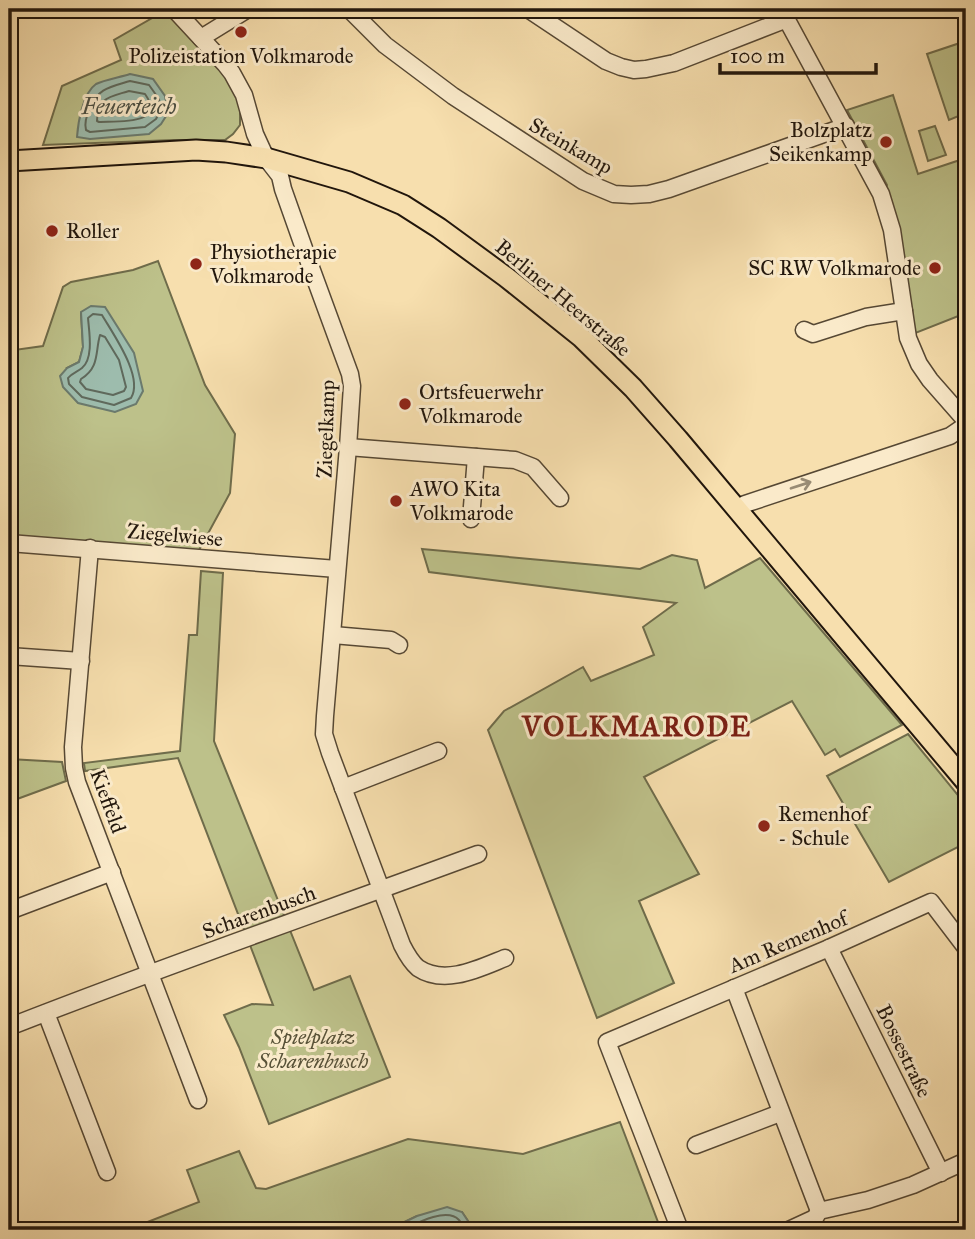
<svg xmlns="http://www.w3.org/2000/svg" width="975" height="1239" viewBox="0 0 975 1239" font-family="'IM FELL Great Primer',serif">
	<style>
		.green { fill: #bdc18a; stroke: #6f6c4b; stroke-width: 2; fill-rule: evenodd }
		.water { fill: #9dbcad; stroke: #6b7a6d; stroke-width: 2 }
		.lines { fill: none; stroke-linecap: round; stroke-linejoin: round }
		.shore { stroke: #5f695c; stroke-width: 2 }
		.minor-casing { stroke: #564834; stroke-width: 19 }
		.major-casing { stroke: #21160c; stroke-width: 23 }
		.minor { stroke: #faeaca; stroke-width: 16 }
		.major { stroke: #f7dfae; stroke-width: 19 }
		.oneway { stroke: #988b74 }
		.poi-dot { fill: #8f2418; stroke: #faeaca; stroke-width: 2.5 }
		.labels { text-anchor: middle; dominant-baseline: central; stroke-width: 6; stroke-linejoin: round; paint-order: stroke }
		.poi-label { font-size: 21px; fill: #21160c; stroke: #faeaca; text-anchor: start }
		.street-label { font-size: 21px; fill: #21160c; stroke: #faeaca }
		.park-label { font-size: 21px; font-style: italic; fill: #585238; stroke: #faeaca }
		.water-label { font-size: 23px; font-style: italic; fill: #4c5044; stroke: #faeaca }
		.district-label { font-size: 28px; font-weight: bold; letter-spacing: 2px; fill: #7a1f14; stroke: #faeaca }
	</style>
	<rect width="100%" height="100%" fill="#f7dfae"/>
	<filter id="stains"><feTurbulence type="fractalNoise" baseFrequency=".00286" numOctaves="4"/><feColorMatrix values="0 0 0 0 .2 0 0 0 0 .09 0 0 0 0 .02 0 0 0 .5 -.17"/></filter>
	<radialGradient id="worn" r=".72"><stop offset=".6" stop-color="#630" stop-opacity="0"/><stop offset="1" stop-color="#630" stop-opacity=".3"/></radialGradient>
	<g class="green">
		<path d="M168,9L202,44L237,92L240,109V125L233,134L225,140H174L43,145L62,86L121,60L114,40Z"/>
		<path d="M966,41V113L949,120L927,54Z"/>
		<path d="M893,95L918,174L966,158V313L913,334L885,190L887,185L847,110Z"/>
		<path d="M935,126L946,155L928,161L919,131Z"/>
		<path d="M158,261L205,385L235,434L230,493L198,552L9,538V377L17,376L14,350L43,346L63,287L71,282L133,270ZM81,313L115,412L67,368L79,362L83,347Z"/>
		<path d="M422,549L640,569L672,555L697,560L705,588L760,558L902,725L840,757L835,749L825,755L792,701L644,777L699,874L639,901L674,983L597,1018L488,730L504,711L583,667L591,681L654,655L643,627L676,603L429,572Z"/>
		<path d="M201,571L223,573L214,741L314,990L350,976L390,1077L269,1124L239,1047L224,1015L252,1004L273,1005L178,758L85,771L84,763L180,751L189,635H197Z"/>
		<path d="M908,734L966,805V843L889,882L827,776Z"/>
		<path d="M9,759L62,762L66,781L9,802Z"/>
		<path d="M620,1122L661,1230H474L462,1212L417,1216L388,1230H311L300,1227L289,1230H127L199,1202L187,1170L239,1151L256,1188L266,1189L408,1139L523,1154Z"/>
	</g>
	<g class="water">
		<path d="M130,74L153,79L165,96L168,113L161,124L149,134L90,139L77,137C78,122 83,93 96,84C104,80 121,77 130,74Z"/>
		<path d="M91,306L105,307L134,353L143,391L136,404L115,412L78,403L63,387L60,376L67,368L79,362L83,347L81,312Z"/>
		<path d="M447,1207L462,1212L474,1230H388L417,1216Z"/>
	</g>
	<g class="lines">
		<g class="shore">
			<path d="M130,81L149,85L159,99L160,111L156,119L145,127L90,132L86,130C84,122 87,116 90,108C98,88 110,87 130,81Z"/>
			<path d="M129,91L145,94C167,125 118,121 99,122L97,121C97,97 110,97 129,91Z"/>
			<path d="M93,314L102,315C113,334 144,377 131,398L114,405L82,397L69,384L68,378C72,373 77,372 82,368C94,358 89,331 88,318Z"/>
			<path d="M100,335L105,337L119,360L126,387L124,391L113,395L86,389L80,382L81,379C100,367 95,352 100,335Z"/>
			<path d="M403,1230C417,1223 447,1207 459,1220C462,1223 463,1227 465,1230"/>
		</g>
		<g class="minor-casing">
			<g id="minor">
				<path d="M174,9L225,64L232,73L244,95L255,134L266,158L280,176L283,189L306,254L350,374L352,386L348,447L325,716L324,734L330,753L402,945C406,953 411,962 418,968C445,986 480,968 505,958"/>
				<path d="M349,9L385,45L453,96L583,181L614,194L631,195L649,194L669,189L846,126"/>
				<path d="M528,9L606,61L621,67L634,70L646,69L674,63L787,19"/>
				<path d="M781,9L881,194L892,230L908,338L919,364L930,380L966,421"/>
				<path d="M201,38L248,9"/>
				<path d="M804,330L813,334L866,317L904,311"/>
				<path d="M348,447L515,460L533,467L560,498"/>
				<path d="M737,510L745,504L950,436L966,425"/>
				<path d="M471,519L476,457"/>
				<path d="M9,543L337,569"/>
				<path d="M90,548L73,747L74,768L77,782L198,1100"/>
				<path d="M333,635L391,640L399,645"/>
				<path d="M9,656L81,661"/>
				<path d="M343,788L438,751"/>
				<path d="M9,911L112,872"/>
				<path d="M829,948L941,1173"/>
				<path d="M734,988L819,1211"/>
				<path d="M46,1013L107,1172"/>
				<path d="M9,1027C164,966 321,912 478,854"/>
				<path d="M696,1145L780,1113"/>
				<path d="M680,1230L607,1042L829,948L931,902L966,948"/>
				<path d="M789,1230L815,1218L819,1211L868,1200L913,1185L966,1161"/>
			</g>
		</g>
		<g class="major-casing">
			<path id="major" d="M9,161L196,150L226,152L266,158L349,182L403,205L439,228L506,277L581,337L633,388L678,439L966,782"/>
		</g>
		<use href="#minor" class="minor"/>
		<use href="#major" class="major"/>
	</g>
	<defs><path id="oneway-shaft" d="M-6 0H5M1.5-3L5.5 0L1.5 3" fill="none" stroke-width="1.6" stroke-linecap="round" stroke-linejoin="round" transform="scale(1.75)"/></defs>
	<use class="oneway" href="#oneway-shaft" transform="translate(801 485) rotate(-18)"/>
	<g class="poi-dot">
		<circle cx="241" cy="32" r="7"/>
		<circle cx="886" cy="142" r="7"/>
		<circle cx="52" cy="231" r="7"/>
		<circle cx="196" cy="264" r="7"/>
		<circle cx="935" cy="268" r="7"/>
		<circle cx="405" cy="404" r="7"/>
		<circle cx="396" cy="501" r="7"/>
		<circle cx="764" cy="826" r="7"/>
	</g>
	<g class="labels">
		<g class="poi-label">
			<text x="241" y="56" text-anchor="middle">Polizeistation Volkmarode</text>
			<text x="872" y="130" text-anchor="end">Bolzplatz<tspan x="872" dy="24">Seikenkamp</tspan></text>
			<text x="66" y="231">Roller</text>
			<text x="210" y="252">Physiotherapie<tspan x="210" dy="24">Volkmarode</tspan></text>
			<text x="921" y="268" text-anchor="end">SC RW Volkmarode</text>
			<text x="419" y="392">Ortsfeuerwehr<tspan x="419" dy="24">Volkmarode</tspan></text>
			<text x="410" y="489">AWO Kita<tspan x="410" dy="24">Volkmarode</tspan></text>
			<text x="778" y="814">Remenhof<tspan x="778" dy="24">- Schule</tspan></text>
		</g>
		<g class="street-label">
			<text transform="translate(571 146) rotate(30)">Steinkamp</text>
			<text transform="translate(563 298) rotate(40)">Berliner Heerstraße</text>
			<text transform="translate(326 429) rotate(-88)">Ziegelkamp</text>
			<text transform="translate(175 535) rotate(5)">Ziegelwiese</text>
			<text transform="translate(108 801) rotate(70)">Kieffeld</text>
			<text transform="translate(259 912) rotate(-20)">Scharenbusch</text>
			<text transform="translate(788 942) rotate(-23)">Am Remenhof</text>
			<text transform="translate(904 1051) rotate(64)">Bossestraße</text>
		</g>
		<g class="park-label">
			<text x="313" y="1037">Spielplatz<tspan x="313" dy="24">Scharenbusch</tspan></text>
		</g>
		<g class="water-label">
			<text x="129" y="106">Feuerteich</text>
		</g>
		<g class="district-label">
			<text x="637" y="726">VOLKMARODE</text>
		</g>
	</g>
	<rect width="975" height="1239" fill="none" stroke="#f7dfae" stroke-width="35"/>
	<rect x="10" y="10" width="954" height="1218" fill="none" stroke="#21160c" stroke-width="3.5"/>
	<rect x="18" y="18" width="940" height="1204" fill="none" stroke="#21160c" stroke-width="2"/>
	<path d="M720 63v10h156v-10" fill="none" stroke="#21160c" stroke-width="3.5"/>
	<text x="730" y="63" font-size="21" fill="#21160c" stroke="#faeaca" stroke-width="5" paint-order="stroke">100 m</text>
	<rect width="100%" height="100%" filter="url(#stains)"/>
	<rect width="100%" height="100%" fill="url(#worn)"/>
</svg>
